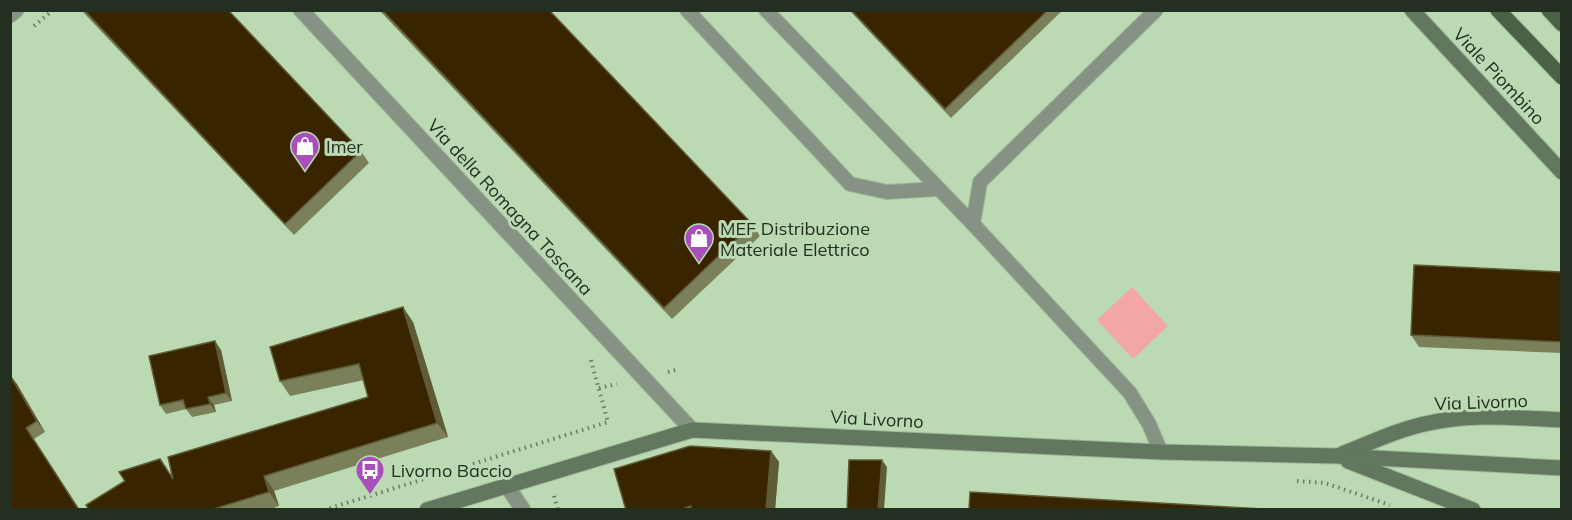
<svg xmlns="http://www.w3.org/2000/svg" width="1572" height="520" viewBox="0 0 1572 520" font-family="Mulish,sans-serif">
	<style>
		.green { fill: #f2a6a5 }
		.lines { fill: none; stroke-linecap: round; stroke-linejoin: round }
		.lane-casing { stroke: #9db896; stroke-width: 16 }
		.street-casing { stroke: #9db896; stroke-width: 17 }
		.secondary-casing { stroke: #9db896; stroke-width: 17 }
		.primary-casing { stroke: #9db896; stroke-width: 17 }
		.path { stroke: #687c63; stroke-width: 4; stroke-dasharray: 1.5 4.5; stroke-linecap: butt }
		.lane { stroke: #869384; stroke-width: 14 }
		.street { stroke: #869384; stroke-width: 15 }
		.secondary { stroke: #63765f; stroke-width: 15 }
		.primary { stroke: #4a6146; stroke-width: 15 }
		.wall { fill: #7a805a }
		.shaded-wall { fill: #5f5b36 }
		.building { fill: #382500; stroke: #5f5b36; stroke-width: 1.5 }
		.labels { text-anchor: middle; dominant-baseline: central; stroke-width: 6; stroke-linejoin: round; paint-order: stroke }
		.street-label { font-size: 18px; fill: #232f20; stroke: #bbdab4 }
		.poi-label { font-size: 18px; fill: #232f20; stroke: #bbdab4; text-anchor: start }
	</style>
	<rect width="100%" height="100%" fill="#bbdab4"/>
	<path class="green" d="M1132,287L1168,326L1133,359L1097,320Z"/>
	<g class="lines">
		<g class="lane-casing">
			<g id="lane">
				<path d="M687,10L850,184L887,192L938,189"/>
				<path d="M766,10L973,224L1130,393L1149,424L1161,452"/>
				<path d="M973,224L980,182L1156,10"/>
			</g>
		</g>
		<g class="street-casing">
			<g id="street">
				<path d="M301,10L692,430"/>
				<path d="M10,15L16,10"/>
				<path d="M507,486L523,510"/>
			</g>
		</g>
		<g class="secondary-casing">
			<g id="secondary">
				<path d="M1412,10L1562,172"/>
				<path d="M1342,454C1370,443 1399,429 1429,423C1472,413 1518,418 1562,420"/>
				<path d="M1348,461L1473,510"/>
				<path d="M427,510L692,430L1161,452L1337,456L1562,468"/>
			</g>
		</g>
		<g class="primary-casing">
			<g id="primary">
				<path d="M1498,10L1562,77"/>
				<path d="M1549,10L1562,24"/>
			</g>
		</g>
		<g class="path">
			<path d="M34,26L53,10"/>
			<path d="M668,372L679,369"/>
			<path d="M599,388L617,384"/>
			<path d="M1297,481L1325,483L1390,505"/>
			<path d="M554,496L558,510"/>
			<path d="M324,510L608,422L590,357"/>
		</g>
		<use href="#lane" class="lane"/>
		<use href="#street" class="street"/>
		<use href="#secondary" class="secondary"/>
		<use href="#primary" class="primary"/>
	</g>
	<g class="wall">
		<path d="M81,10H228L361,151L369,163L294,235Z"/>
		<path d="M379,10H549L752,224L760,236L672,319Z"/>
		<path d="M849,10H1063L951,118Z"/>
		<path d="M1562,272V353L1419,347L1411,335Z"/>
		<path d="M413,322L448,437L274,491L279,506L269,510H89L173,478L368,397L364,380L290,396L280,381Z"/>
		<path d="M221,350L232,401L214,405L216,412L192,417L186,409L166,414L160,405Z"/>
		<path d="M10,375L45,432L34,439L80,510H10Z"/>
		<path d="M771,451L779,462L775,510H626Z"/>
	</g>
	<g class="shaded-wall">
		<path d="M403,307L413,322L448,437L437,423Z"/>
		<path d="M215,341L221,350L232,401L226,393Z"/>
		<path d="M10,375L17,384L45,432L37,421Z"/>
		<path d="M208,397L214,405L216,412L210,404Z"/>
		<path d="M771,451L779,462L775,510H766Z"/>
		<path d="M882,460L887,467L884,510H878Z"/>
		<path d="M264,476L274,491L279,506L269,492Z"/>
	</g>
	<g class="building">
		<path d="M84,10H228L361,151L285,224Z"/>
		<path d="M382,10H549L752,224L664,308Z"/>
		<path d="M851,10H1048L945,109Z"/>
		<path d="M1414,265L1562,272V342L1411,335Z"/>
		<path d="M403,307L437,423L264,476L269,492L210,510H89L86,505L125,481L119,472L160,459L173,479L168,457L368,397L359,364L280,381L270,347Z"/>
		<path d="M215,341L226,393L208,397L210,404L186,409L183,400L160,405L149,356Z"/>
		<path d="M10,375L37,421L26,428L79,510H10Z"/>
		<path d="M690,446L771,451L766,510H690L691,506L679,510H626L614,469Z"/>
		<path d="M849,460H882L878,510H847Z"/>
		<path d="M970,492L1281,510H969Z"/>
	</g>
	<defs>
		<g id="shop-pin" transform="scale(1.5)"><path d="M0 17L-7.5 6A9.5 9.5 0 1 1 7.5 6Z" fill="#a94fbb" stroke="#bbdab4"/><path d="M-5-2.5h2.3a2.7 3.5 0 0 1 5.4 0H5L5.5 6h-11ZM-1.5-2.5h3a1.5 2.3 0 0 0-3 0Z" fill="#fff"/></g>
		<g id="bus-pin" transform="scale(1.5)"><path d="M0 17L-7.5 6A9.5 9.5 0 1 1 7.5 6Z" fill="#a94fbb" stroke="#bbdab4"/><path d="M-5-6H5V4H4V6H2V4H-2V6H-4V4H-5ZM-3.5-4V0h7V-4ZM-3.5 1.2v1.5H-2V1.2ZM2 1.2v1.5H3.5V1.2Z" fill="#fff"/></g>
	</defs>
	<g fill-rule="evenodd">
		<use href="#shop-pin" x="305" y="146"/>
		<use href="#shop-pin" x="699" y="238"/>
		<use href="#bus-pin" x="370" y="470"/>
	</g>
	<g class="labels">
		<g class="street-label">
			<text transform="translate(1499 76) rotate(47)">Viale Piombino</text>
			<text transform="translate(510 207) rotate(47)">Via della Romagna Toscana</text>
			<text transform="translate(1481 402) rotate(-2)">Via Livorno</text>
			<text transform="translate(877 419) rotate(3)">Via Livorno</text>
		</g>
		<g class="poi-label">
			<text x="326" y="146">Imer</text>
			<text x="720" y="228">MEF Distribuzione<tspan x="720" dy="21">Materiale Elettrico</tspan></text>
			<text x="391" y="470">Livorno Baccio</text>
		</g>
	</g>
	<rect width="1572" height="520" fill="none" stroke="#232f20" stroke-width="24"/>
</svg>
